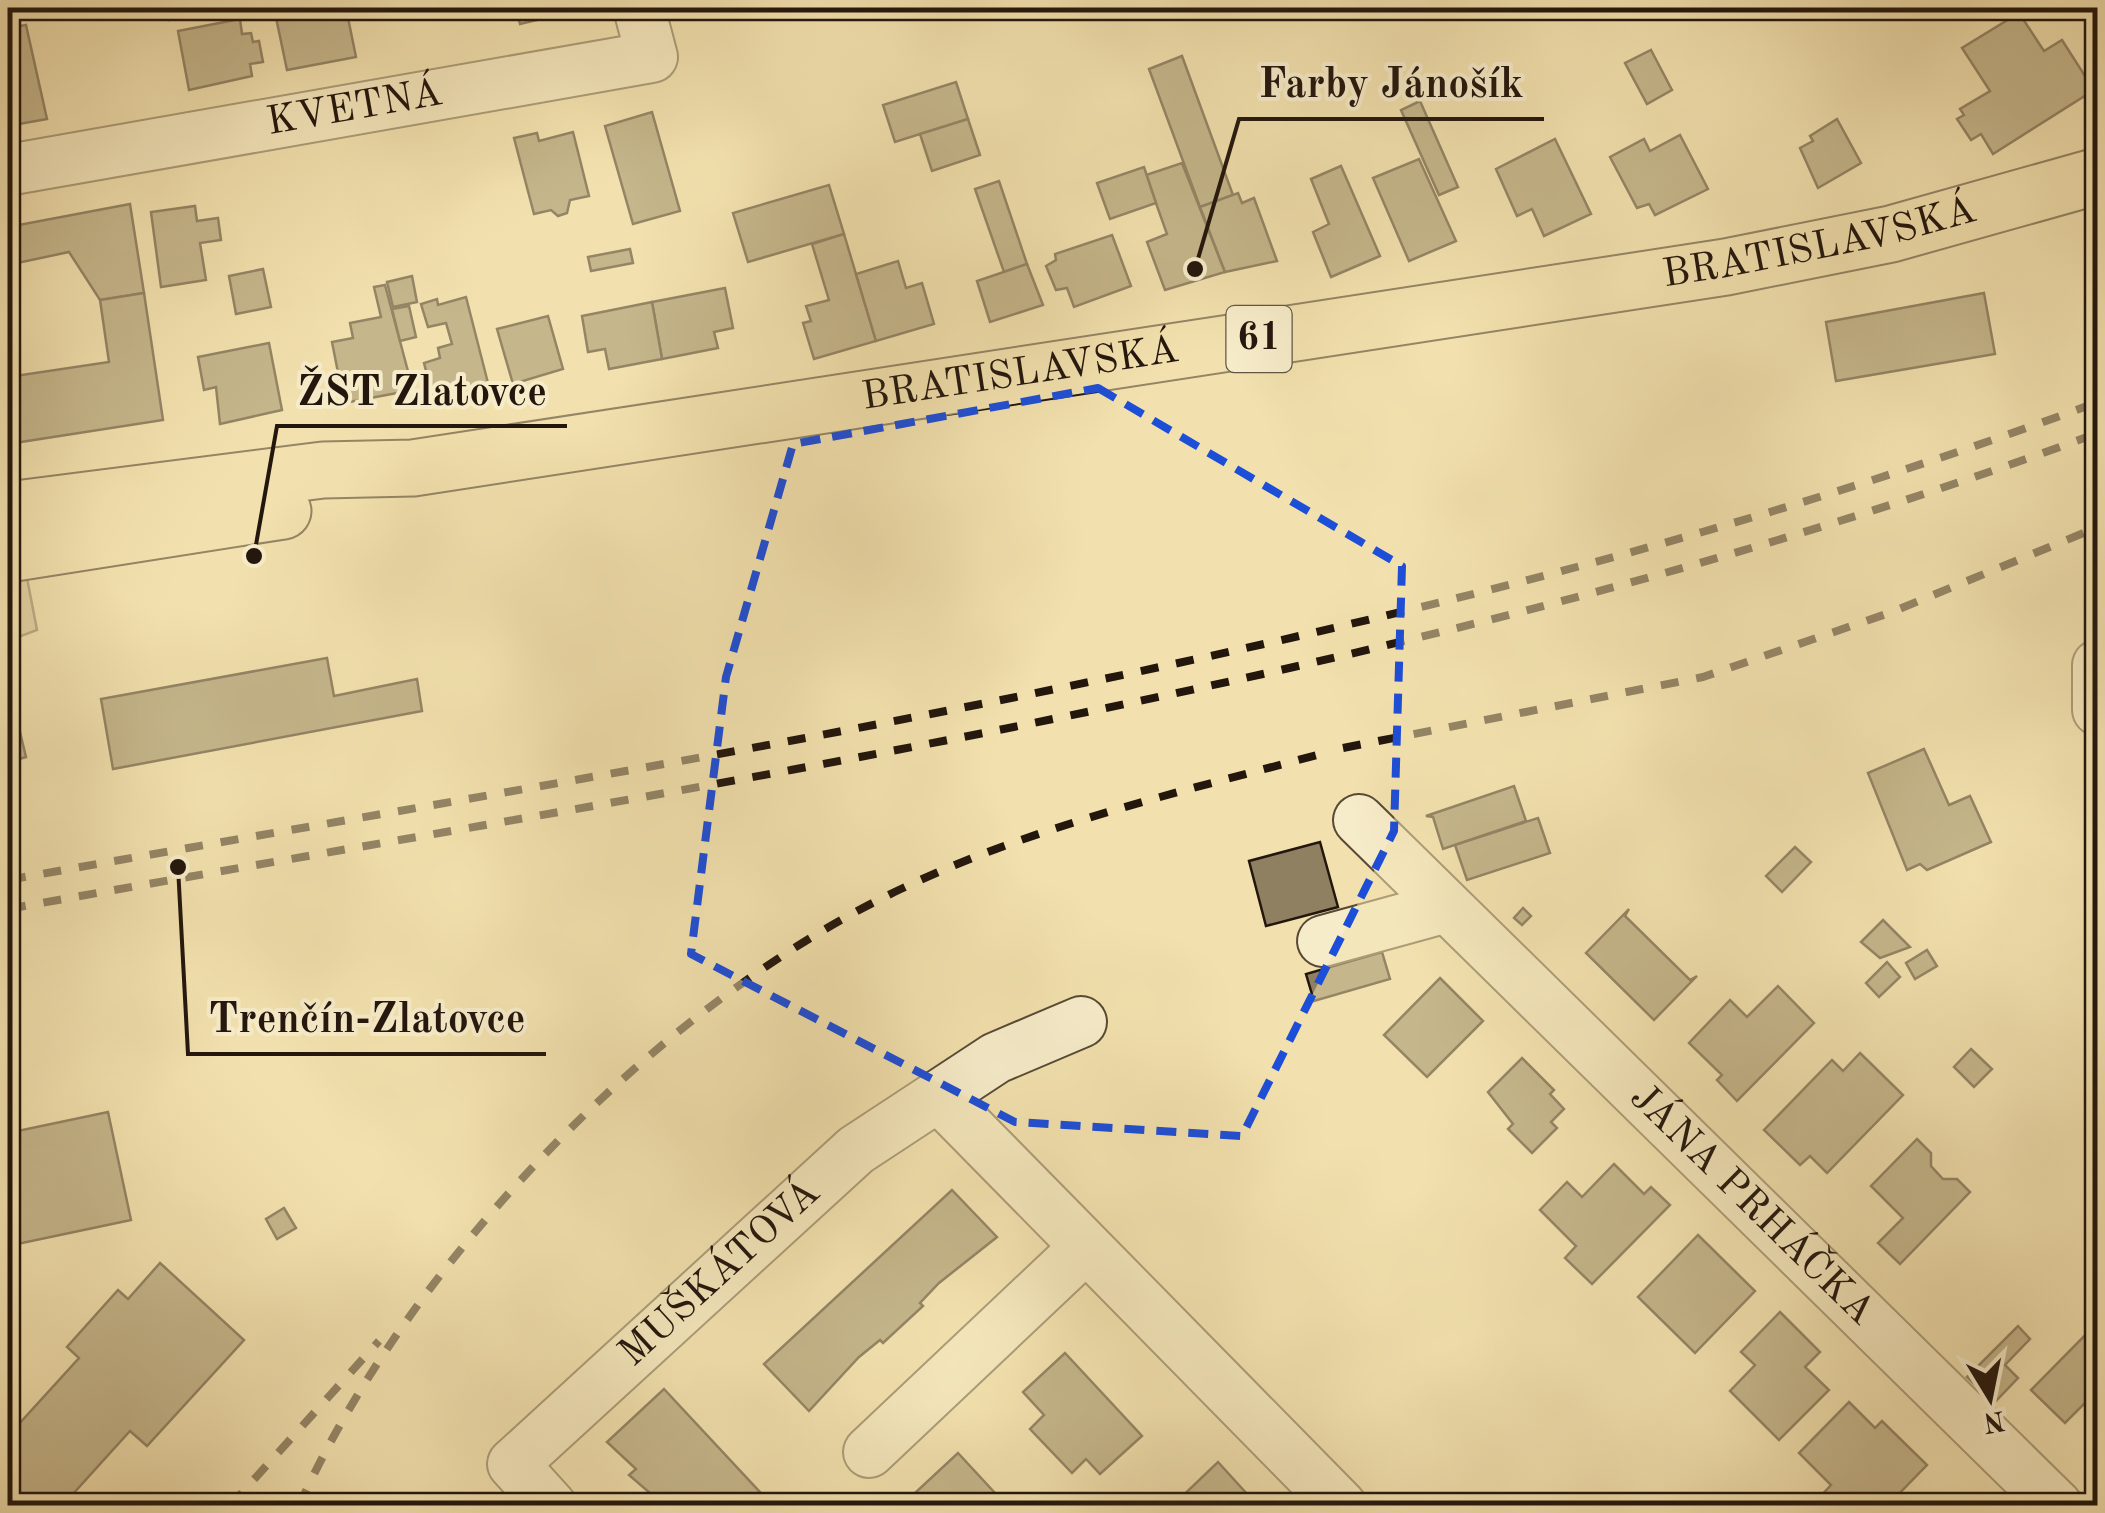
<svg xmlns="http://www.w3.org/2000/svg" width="2105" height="1513" viewBox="0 0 2105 1513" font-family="'Old Standard TT',serif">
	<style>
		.green { fill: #cfbe93; stroke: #796a50; stroke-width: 2.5 }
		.building { fill: #8f8061; stroke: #23160d; stroke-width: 2.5 }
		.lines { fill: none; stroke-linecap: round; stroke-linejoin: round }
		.minor-casing { stroke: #574935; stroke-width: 54 }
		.major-casing { stroke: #23160d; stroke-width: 59 }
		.minor { stroke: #f7ecca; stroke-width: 50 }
		.major { stroke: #f2e1ae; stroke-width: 55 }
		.rail { stroke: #23160d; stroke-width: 8; stroke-dasharray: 18 18; stroke-linecap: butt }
		.marked { fill: none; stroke: #1d4ed8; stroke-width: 8; stroke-dasharray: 20 12; stroke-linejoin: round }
		.labels { text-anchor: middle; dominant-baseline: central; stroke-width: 8; stroke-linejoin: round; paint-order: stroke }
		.shield { fill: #f7ecca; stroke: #635646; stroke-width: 2.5 }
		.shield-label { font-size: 38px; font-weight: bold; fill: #23160d }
		.street-label { font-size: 40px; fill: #23160d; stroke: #f7ecca }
		.leader { fill: none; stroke: #23160d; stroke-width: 4 }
		.callout-dot { fill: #23160d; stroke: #f7ecca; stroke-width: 4 }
		.callout-label { font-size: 42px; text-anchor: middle; font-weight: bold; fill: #23160d; stroke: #f7ecca; stroke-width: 8; stroke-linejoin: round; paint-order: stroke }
	</style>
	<rect width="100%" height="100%" fill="#f2e1ae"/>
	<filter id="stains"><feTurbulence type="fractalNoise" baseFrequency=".002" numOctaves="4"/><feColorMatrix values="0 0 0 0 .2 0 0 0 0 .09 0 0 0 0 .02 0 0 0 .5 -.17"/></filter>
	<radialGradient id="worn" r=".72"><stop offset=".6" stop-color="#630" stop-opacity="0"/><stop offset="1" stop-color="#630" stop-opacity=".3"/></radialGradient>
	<path class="green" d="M27,578L37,630L8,641V581Z"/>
	<g class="building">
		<path d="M167,8H188L190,15L169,20Z"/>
		<path d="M274,8H346L356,57L287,70Z"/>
		<path d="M516,8H579V10L520,24Z"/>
		<path d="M2019,13L2044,51L2062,40L2094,90L1993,154L1981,134L1971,140L1957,119L1964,115L1960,109L1990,91L1962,48Z"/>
		<path d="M240,19L242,34L251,33L253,42L259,41L263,62L250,64L252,76L189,90L178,31Z"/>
		<path d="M26,25L47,119L8,126V28Z"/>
		<path d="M1651,50L1672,90L1647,104L1625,63Z"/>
		<path d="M1182,56L1233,195L1200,207L1149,69Z"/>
		<path d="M956,82L968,119L895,142L883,105Z"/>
		<path d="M1420,101L1458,187L1439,195L1401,110Z"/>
		<path d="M652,112L680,211L633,224L605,126Z"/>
		<path d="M968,119L980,155L932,171L920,134Z"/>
		<path d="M1837,119L1861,163L1818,188L1800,148L1813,141L1810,136Z"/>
		<path d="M573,132L589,196L570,200L567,213L558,216L551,210L534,214L514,138L537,133L539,141Z"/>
		<path d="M1680,135L1708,189L1655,215L1649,204L1637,208L1610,157L1644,139L1650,151Z"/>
		<path d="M1555,139L1591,214L1544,236L1532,209L1517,216L1496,169Z"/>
		<path d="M1419,159L1456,241L1409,261L1373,178Z"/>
		<path d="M1182,163L1225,272L1165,290L1147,242L1167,234L1146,175Z"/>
		<path d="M1341,166L1380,256L1331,277L1313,232L1329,224L1311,179Z"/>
		<path d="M1144,167L1156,203L1110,219L1097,183Z"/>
		<path d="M999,181L1027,264L1004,272L975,189Z"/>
		<path d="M829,185L844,234L748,262L733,213Z"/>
		<path d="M1238,193L1242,203L1254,198L1277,261L1225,272L1200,207Z"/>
		<path d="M130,204L144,293L100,300L69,252L8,265V227Z"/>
		<path d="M195,206L197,221L218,218L221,240L200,243L206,280L161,287L151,212Z"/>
		<path d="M844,234L876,341L814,359L803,323L811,321L806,306L829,300L812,244Z"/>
		<path d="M1112,235L1131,286L1074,307L1067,288L1056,290L1046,266L1056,260L1055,254Z"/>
		<path d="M630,249L633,263L591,271L588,257Z"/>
		<path d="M898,261L906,288L922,283L934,324L876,341L856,274Z"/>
		<path d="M1027,264L1043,305L990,322L977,281Z"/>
		<path d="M263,269L271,307L236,314L229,276Z"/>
		<path d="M412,276L417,302L393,307L387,282Z"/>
		<path d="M385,285L413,390L344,403L332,342L353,338L350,323L381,317L374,287Z"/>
		<path d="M725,288L733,328L714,332L718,348L662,359L652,302Z"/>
		<path d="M144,293L163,420L8,444V377L109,362L100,300Z"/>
		<path d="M1984,293L1995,354L1836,381L1826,322Z"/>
		<path d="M466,297L488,383L433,398L424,363L440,358L438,348L452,344L446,323L428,327L421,304L437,299L438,305Z"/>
		<path d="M652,302L662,359L609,369L605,349L588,352L582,316Z"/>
		<path d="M409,306L416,337L400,341L392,309Z"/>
		<path d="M548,316L563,369L513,384L497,329Z"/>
		<path d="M269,343L282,410L220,424L216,387L204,390L198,357Z"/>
		<path d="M327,658L334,696L417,679L422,711L113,769L101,699Z"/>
		<path d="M13,703L26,757L8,762V705Z"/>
		<path d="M1924,749L1949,805L1970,796L1991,842L1927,870L1920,864L1907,870L1868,773Z"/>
		<path d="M1514,786L1526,821L1443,849L1433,817L1426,816Z"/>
		<path d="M1538,818L1550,853L1467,880L1455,845Z"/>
		<path d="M1320,842L1338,907L1266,926L1249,861Z"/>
		<path d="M1795,847L1811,862L1782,892L1766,876Z"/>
		<path d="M1523,908L1531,916L1522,925L1514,918Z"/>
		<path d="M1629,909L1625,916L1690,980L1697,976L1654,1020L1586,953Z"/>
		<path d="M1883,920L1910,947L1880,958L1861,942Z"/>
		<path d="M1927,950L1937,966L1915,979L1906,963Z"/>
		<path d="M1382,952L1390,979L1314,1001L1306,974Z"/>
		<path d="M1887,962L1900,977L1879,997L1866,983Z"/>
		<path d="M1440,978L1483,1021L1427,1077L1384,1035Z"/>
		<path d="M1778,986L1814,1023L1737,1101L1717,1080L1722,1075L1689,1043L1730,1000L1747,1017Z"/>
		<path d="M1971,1049L1992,1069L1974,1087L1954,1067Z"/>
		<path d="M1860,1053L1903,1095L1827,1173L1810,1156L1800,1165L1764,1130L1832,1060L1843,1071Z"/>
		<path d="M1522,1058L1554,1090L1550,1094L1564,1109L1551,1122L1557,1128L1532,1153L1508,1129L1513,1124L1488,1092Z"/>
		<path d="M108,1112L131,1220L8,1246V1133Z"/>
		<path d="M1917,1139L1931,1153V1166L1943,1179H1957L1970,1192L1900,1264L1878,1243L1903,1218L1871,1186Z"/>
		<path d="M1614,1164L1644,1194L1651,1187L1670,1205L1592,1284L1565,1258L1576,1246L1540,1210L1567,1182L1582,1197Z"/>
		<path d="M952,1190L997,1237L939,1283L920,1303L923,1306L883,1343L880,1340L859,1357L809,1411L764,1364Z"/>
		<path d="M284,1208L296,1228L277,1239L266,1219Z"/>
		<path d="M1698,1235L1755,1291L1695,1353L1638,1297Z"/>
		<path d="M160,1263L244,1340L147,1446L130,1431L62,1506H8V1436L79,1358L67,1347L118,1290L128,1299Z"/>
		<path d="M1780,1312L1820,1352L1805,1367L1829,1390L1779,1440L1730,1391L1755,1365L1741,1352Z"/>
		<path d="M2098,1322V1390L2065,1423L2031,1390Z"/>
		<path d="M2018,1326L2030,1339L2005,1365L2018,1378L1994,1403L1967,1377Z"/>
		<path d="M1065,1353L1142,1436L1100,1474L1086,1459L1072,1473L1030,1429L1044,1415L1023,1392Z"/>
		<path d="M664,1389L773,1506H665L629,1475L636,1469L607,1442Z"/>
		<path d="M1849,1402L1875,1428L1882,1421L1927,1465L1887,1506L1814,1503L1831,1485L1799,1453Z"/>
		<path d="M958,1453L1007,1506H929L916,1492Z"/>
		<path d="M1218,1462L1258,1506H1172Z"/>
	</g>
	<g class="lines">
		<g class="minor-casing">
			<g id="minor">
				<path id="s1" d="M8,170L652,57L639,8"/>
				<path d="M2098,665V710"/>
				<path id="s2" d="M1359,820L2057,1506"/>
				<path d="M1323,941L1447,907"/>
				<path d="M939,1097L1341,1506"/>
				<path d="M869,1452L1086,1247"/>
				<path id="s3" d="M551,1506L513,1464L856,1150L996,1058L1081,1022"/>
			</g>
		</g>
		<g class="major-casing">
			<g id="major">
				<path id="s4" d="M8,510L323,470L413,468L1726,267L1891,234L2098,176"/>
				<path d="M8,554L283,511"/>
			</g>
		</g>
		<use href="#minor" class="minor"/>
		<use href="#major" class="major"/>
		<g class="rail">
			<path d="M1343,748L1703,677L1892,612L2098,527"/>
			<path d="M8,880C710,753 1426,652 2098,402"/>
			<path d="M8,909C710,782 1425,682 2098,433"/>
			<path d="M230,1506L379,1341"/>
			<path d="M299,1506C408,1262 661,1001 903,888C1038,824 1185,791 1328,752"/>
		</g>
	</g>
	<path d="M0 0H2105V1513H0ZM1098,388L1402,566L1394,831L1242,1136L1015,1122L691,954L726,677L793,444Z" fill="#f2e1ae" fill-opacity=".55" fill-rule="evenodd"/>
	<path class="marked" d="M1098,388L1402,566L1394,831L1242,1136L1015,1122L691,954L726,677L793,444Z"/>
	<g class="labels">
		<rect class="shield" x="1226.5" y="306" width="65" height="66" rx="8"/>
		<g class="shield-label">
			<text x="1259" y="339">61</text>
		</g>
		<g class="street-label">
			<text stroke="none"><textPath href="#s1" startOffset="352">KVETNÁ</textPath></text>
			<text stroke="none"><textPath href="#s4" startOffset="1832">BRATISLAVSKÁ</textPath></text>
			<text stroke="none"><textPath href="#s4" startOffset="1022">BRATISLAVSKÁ</textPath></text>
			<text stroke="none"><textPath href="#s2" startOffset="550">JÁNA PRHÁČKA</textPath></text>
			<text stroke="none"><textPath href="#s3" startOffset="338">MUŠKÁTOVÁ</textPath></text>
		</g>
	</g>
	<path class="leader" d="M1195 269L1239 119H1544M254 556L277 426H567M178 867L188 1054H546"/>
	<g class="callout-dot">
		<circle cx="1195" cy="269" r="10"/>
		<circle cx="254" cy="556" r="10"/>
		<circle cx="178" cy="867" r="10"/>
	</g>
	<g class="callout-label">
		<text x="1391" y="97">Farby Jánošík</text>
		<text x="422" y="405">ŽST Zlatovce</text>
		<text x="367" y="1032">Trenčín-Zlatovce</text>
	</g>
	<rect width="2105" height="1513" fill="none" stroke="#f2e1ae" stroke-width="40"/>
	<rect x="10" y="10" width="2085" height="1493" fill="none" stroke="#23160d" stroke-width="5"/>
	<rect x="20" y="20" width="2065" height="1473" fill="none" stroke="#23160d" stroke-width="2.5"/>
	<g transform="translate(1990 1398) rotate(170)" stroke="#f7ecca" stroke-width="8" paint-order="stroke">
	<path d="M0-8L18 38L0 25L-18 38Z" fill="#23160d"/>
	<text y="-15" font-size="28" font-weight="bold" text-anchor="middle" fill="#23160d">N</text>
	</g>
	<rect width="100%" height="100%" filter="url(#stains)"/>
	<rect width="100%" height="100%" fill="url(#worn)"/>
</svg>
